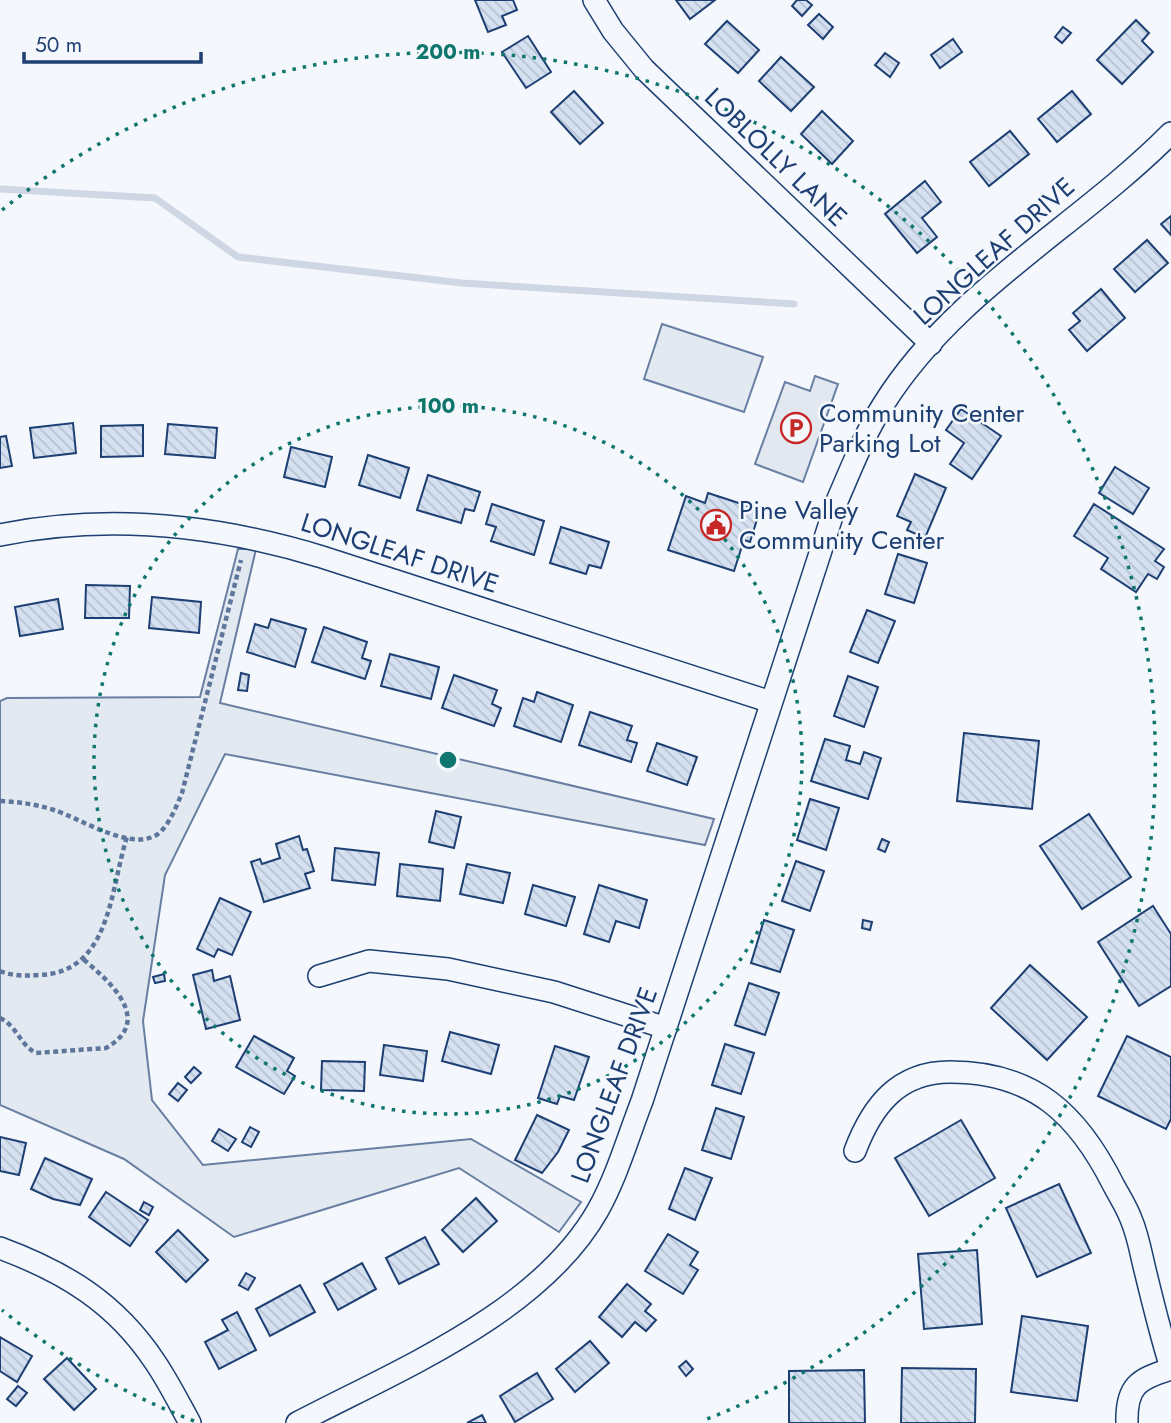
<svg xmlns="http://www.w3.org/2000/svg" width="1171" height="1423" viewBox="0 0 1171 1423" font-family="Jost,sans-serif">
	<style>
		.green { fill: #e3e9f0; stroke: #687fa3; stroke-width: 2 }
		.parking { fill: #e3e8f0; stroke: #687fa3; stroke-width: 2 }
		.lines { fill: none; stroke-linecap: round; stroke-linejoin: round }
		.stream { stroke: #cfd7e4; stroke-width: 7 }
		.building { fill: url(#building-back-hatch); stroke: #1d3f73; stroke-width: 2 }
		.street-casing { stroke: #1d3f73; stroke-width: 24 }
		.path { stroke: #5e769c; stroke-width: 4.5; stroke-dasharray: 5 3.5; stroke-linecap: butt }
		.street { stroke: #f4f7fb; stroke-width: 21 }
		.ring { fill: none; stroke: #0f766e; stroke-width: 3.5; stroke-dasharray: 3.5 7 }
		.labels { text-anchor: middle; dominant-baseline: central; stroke-width: 5; stroke-linejoin: round; paint-order: stroke }
		.street-label { font-size: 26px; fill: #1d3f73; stroke: #f4f7fb }
		.poi-label { font-size: 26px; fill: #1d3f73; stroke: #f4f7fb; text-anchor: start }
		.centre { fill: #0f766e; stroke: #f4f7fb; stroke-width: 3.5 }
		.ring-label { font-size: 21px; text-anchor: middle; font-weight: bold; fill: #0f766e; stroke: #f4f7fb; stroke-width: 5; stroke-linejoin: round; paint-order: stroke }
	</style>
	<defs>
		<pattern id="building-back-hatch" width="6" height="6" patternUnits="userSpaceOnUse" patternTransform="scale(1.75)"><rect width="6" height="6" fill="#d5e0f0"/><path d="M-1 5l2 2M0 0l6 6M5-1l2 2" fill="none" stroke="#b6c1d1"/></pattern>
	</defs>
	<rect width="100%" height="100%" fill="#f4f7fb"/>
	<g class="green">
		<path d="M662,324L763,357L744,412L644,379Z"/>
		<path d="M238,549H256L220,703L714,819L705,845L225,754L165,875L143,1021L152,1100L203,1165L471,1139L581,1202L559,1232L459,1168L234,1237L124,1159L0,1105V701L7,698L200,697Z"/>
	</g>
	<path class="parking" d="M815,376L838,384L803,482L755,464L785,382L810,391Z"/>
	<g class="lines">
		<path class="stream" d="M0,189L155,198L238,257L462,283L794,304"/>
	</g>
	<g class="building">
		<path d="M475,0H513L517,10L502,16L506,25L488,32Z"/>
		<path d="M676,0H715L690,19Z"/>
		<path d="M797,0H806L812,5L802,16L792,6Z"/>
		<path d="M819,14L833,27L823,39L808,25Z"/>
		<path d="M1136,20L1149,33L1142,41L1153,52L1122,84L1097,60Z"/>
		<path d="M727,21L759,50L738,73L705,44Z"/>
		<path d="M1063,27L1071,33L1062,43L1055,37Z"/>
		<path d="M528,36L551,72L526,88L502,52Z"/>
		<path d="M953,39L962,52L940,68L931,55Z"/>
		<path d="M885,53L899,63L890,77L875,65Z"/>
		<path d="M781,57L814,87L791,111L759,81Z"/>
		<path d="M574,91L603,123L580,144L551,112Z"/>
		<path d="M1072,91L1091,114L1057,142L1038,119Z"/>
		<path d="M822,111L853,141L832,164L801,134Z"/>
		<path d="M1010,131L1029,154L989,186L970,162Z"/>
		<path d="M925,181L941,202L922,218L937,237L917,253L885,214Z"/>
		<path d="M1171,216V235L1161,224Z"/>
		<path d="M1147,240L1168,263L1135,292L1114,269Z"/>
		<path d="M1101,289L1125,318L1087,351L1069,330L1080,321L1073,313Z"/>
		<path d="M961,409L1001,436L972,479L950,464L964,443L946,430Z"/>
		<path d="M73,423L76,453L34,458L30,428Z"/>
		<path d="M168,424L217,428L215,458L165,454Z"/>
		<path d="M143,425V456L101,457V426Z"/>
		<path d="M6,436L12,466L0,468V437Z"/>
		<path d="M291,447L332,457L325,487L284,477Z"/>
		<path d="M368,455L409,468L400,498L359,485Z"/>
		<path d="M1115,467L1149,488L1133,514L1099,493Z"/>
		<path d="M915,474L946,488L925,538L907,530L911,522L897,516Z"/>
		<path d="M428,475L480,492L474,511L465,509L461,523L417,510Z"/>
		<path d="M708,493L760,510L750,542L744,540L734,571L668,550L686,496L705,503Z"/>
		<path d="M492,504L544,521L534,555L491,541L496,527L486,524Z"/>
		<path d="M1094,504L1164,549L1155,561L1164,567L1157,579L1148,574L1136,592L1101,569L1108,558L1074,536Z"/>
		<path d="M561,527L609,542L601,568L589,565L586,574L550,563Z"/>
		<path d="M898,554L927,563L914,603L885,594Z"/>
		<path d="M86,585L130,586L129,618H85Z"/>
		<path d="M152,597L201,602L199,633L149,628Z"/>
		<path d="M58,599L63,629L20,636L15,607Z"/>
		<path d="M867,610L895,621L878,663L850,652Z"/>
		<path d="M271,619L306,629L295,667L247,652L255,624L268,628Z"/>
		<path d="M324,627L367,642L362,658L371,661L365,679L312,662Z"/>
		<path d="M390,654L439,667L431,699L381,686Z"/>
		<path d="M241,673L249,675L247,691L238,690Z"/>
		<path d="M454,675L497,690L492,704L501,708L494,726L442,708Z"/>
		<path d="M848,676L878,687L864,727L834,716Z"/>
		<path d="M537,692L573,705L561,742L514,726L523,698L534,702Z"/>
		<path d="M590,712L632,726L627,740L637,743L631,762L579,745Z"/>
		<path d="M964,733L1039,741L1032,809L957,801Z"/>
		<path d="M825,739L850,746L846,760L860,764L864,752L881,758L868,799L811,781Z"/>
		<path d="M657,743L697,757L687,785L647,771Z"/>
		<path d="M810,799L839,808L826,850L797,840Z"/>
		<path d="M436,811L461,817L454,848L429,842Z"/>
		<path d="M1089,814L1131,877L1082,909L1040,846Z"/>
		<path d="M299,836L303,850L307,849L314,871L305,874L310,888L264,902L251,862L260,859L262,864L280,858L276,844Z"/>
		<path d="M882,839L889,842L885,852L878,849Z"/>
		<path d="M335,848L379,853L375,885L332,880Z"/>
		<path d="M796,861L824,871L810,911L782,901Z"/>
		<path d="M400,864L443,869L440,901L397,896Z"/>
		<path d="M467,864L510,873L503,903L460,894Z"/>
		<path d="M533,885L575,897L566,926L525,914Z"/>
		<path d="M599,885L647,900L639,928L616,921L609,942L584,934Z"/>
		<path d="M220,898L251,912L232,955L218,949L214,957L197,949Z"/>
		<path d="M1153,906L1171,934V986L1139,1006L1098,942Z"/>
		<path d="M764,920L794,930L780,972L751,963Z"/>
		<path d="M863,920L872,922L870,930L862,928Z"/>
		<path d="M1030,965L1087,1017L1047,1060L991,1008Z"/>
		<path d="M212,970L214,981L230,976L240,1020L206,1029L193,975Z"/>
		<path d="M164,974L165,981L155,983L153,977Z"/>
		<path d="M749,983L779,993L765,1035L735,1025Z"/>
		<path d="M450,1032L499,1045L491,1074L442,1061Z"/>
		<path d="M254,1036L294,1058L287,1071L295,1076L284,1094L236,1067Z"/>
		<path d="M1127,1036L1171,1057V1119L1166,1129L1098,1096Z"/>
		<path d="M725,1044L754,1053L741,1094L712,1085Z"/>
		<path d="M384,1045L427,1051L423,1081L380,1075Z"/>
		<path d="M555,1046L589,1057L574,1100L560,1096L557,1104L538,1098Z"/>
		<path d="M322,1061L365,1062L364,1091L321,1090Z"/>
		<path d="M194,1067L201,1073L191,1083L185,1077Z"/>
		<path d="M178,1083L187,1090L178,1101L169,1094Z"/>
		<path d="M716,1108L744,1117L731,1159L702,1150Z"/>
		<path d="M537,1115L569,1130L558,1152L542,1173L515,1160Z"/>
		<path d="M961,1120L995,1178L929,1216L895,1158Z"/>
		<path d="M250,1127L259,1132L251,1147L242,1142Z"/>
		<path d="M219,1129L236,1139L228,1151L212,1141Z"/>
		<path d="M0,1137L26,1143L19,1175L0,1171Z"/>
		<path d="M45,1158L92,1179L80,1205L53,1199L31,1189Z"/>
		<path d="M685,1168L712,1178L695,1220L669,1209Z"/>
		<path d="M1059,1184L1091,1253L1037,1277L1006,1208Z"/>
		<path d="M106,1192L148,1220L130,1246L89,1217Z"/>
		<path d="M476,1198L497,1221L463,1252L442,1230Z"/>
		<path d="M144,1202L153,1207L149,1215L140,1210Z"/>
		<path d="M178,1230L208,1260L186,1282L156,1252Z"/>
		<path d="M668,1234L698,1252L690,1265L698,1270L683,1294L645,1271Z"/>
		<path d="M425,1237L439,1264L399,1284L386,1258Z"/>
		<path d="M977,1250L982,1324L924,1329L918,1254Z"/>
		<path d="M362,1263L376,1289L338,1310L324,1284Z"/>
		<path d="M246,1273L255,1278L248,1290L239,1285Z"/>
		<path d="M627,1284L651,1304L645,1311L656,1320L646,1331L635,1322L622,1337L599,1317Z"/>
		<path d="M300,1285L315,1312L270,1336L256,1309Z"/>
		<path d="M237,1312L256,1350L219,1369L205,1342L228,1330L222,1320Z"/>
		<path d="M1022,1316L1088,1326L1077,1401L1011,1392Z"/>
		<path d="M0,1337L32,1356L17,1382L0,1371Z"/>
		<path d="M590,1341L609,1363L575,1392L556,1369Z"/>
		<path d="M67,1358L96,1389L74,1410L44,1379Z"/>
		<path d="M686,1361L693,1369L686,1376L679,1367Z"/>
		<path d="M902,1368L976,1369L975,1423H901Z"/>
		<path d="M864,1370L865,1423H789V1371Z"/>
		<path d="M537,1373L553,1399L515,1422L500,1396Z"/>
		<path d="M18,1386L27,1393L16,1406L7,1399Z"/>
		<path d="M482,1415L486,1423H467Z"/>
	</g>
	<g class="lines">
		<g class="street-casing">
			<g id="street">
				<path d="M594,0L613,31L644,69L931,344"/>
				<path d="M0,535C109,513 217,525 322,557L771,702"/>
				<path d="M319,976L369,961L448,969L554,992L666,1028"/>
				<path d="M855,1151C872,1106 898,1072 950,1072C1034,1072 1078,1114 1114,1186C1120,1197 1127,1208 1131,1219C1138,1235 1141,1254 1145,1270C1153,1303 1161,1336 1171,1368"/>
				<path d="M0,1248C65,1272 116,1303 155,1362C168,1381 179,1403 190,1423"/>
				<path d="M297,1423C398,1370 540,1313 598,1210C617,1176 628,1137 642,1101L837,501C851,469 864,435 883,405C954,291 1079,226 1171,133"/>
				<path d="M1127,1423C1126,1386 1138,1379 1171,1369"/>
			</g>
		</g>
		<g class="path">
			<path d="M0,801C19,802 35,804 54,810C79,818 125,848 152,837C167,832 176,807 182,793L241,560"/>
			<path d="M0,971C12,976 24,976 38,975C111,974 110,889 127,837"/>
			<path d="M0,1018C17,1026 20,1045 36,1053L106,1048C155,1020 109,981 83,959"/>
		</g>
		<use href="#street" class="street"/>
	</g>
	<g class="ring">
		<circle cx="448" cy="760" r="354"/>
		<path d="M194 1421A708 708 0 0 1 2 1310M2 210A708 708 0 1 1 702 1421"/>
	</g>
	<defs>
		<g id="parking-ring" transform="scale(1.575)"><circle r="9.5" fill="#f4f7fb" stroke="#c62828" stroke-width="1.5"/><path d="M-3.5-5.5H1a3.5 3.5 0 0 1 0 7H-1V5.5H-3.5ZM-1-3.4V-.6H.8a1.4 1.4 0 0 0 0-2.8Z" fill="#c62828"/></g>
		<g id="civic-ring" transform="scale(1.575)"><circle r="9.5" fill="#f4f7fb" stroke="#c62828" stroke-width="1.5"/><path d="M-.6-6.5H3V-4.5H.6V-3L4-1V1h2V6H-6V1h2V-1L-.6-3ZM-1.2 2.5V6h2.4V2.5Z" fill="#c62828"/></g>
	</defs>
	<g fill-rule="evenodd">
		<use href="#parking-ring" x="796" y="428"/>
		<use href="#civic-ring" x="716" y="525"/>
	</g>
	<g class="labels">
		<g class="street-label">
			<text transform="translate(776 157) rotate(44)">LOBLOLLY LANE</text>
			<text transform="translate(994 251) rotate(-42)">LONGLEAF DRIVE</text>
			<text transform="translate(400 553) rotate(18)">LONGLEAF DRIVE</text>
			<text transform="translate(614 1085) rotate(-70)">LONGLEAF DRIVE</text>
		</g>
		<g class="poi-label">
			<text x="819" y="413">Community Center<tspan x="819" dy="30">Parking Lot</tspan></text>
			<text x="739" y="510">Pine Valley<tspan x="739" dy="30">Community Center</tspan></text>
		</g>
	</g>
	<circle cx="448" cy="760" r="10" class="centre"/>
	<g class="ring-label">
		<text x="448" y="59">200 m</text>
		<text x="448" y="413">100 m</text>
	</g>
	<path d="M24 52v10h177v-10" fill="none" stroke="#1d3f73" stroke-width="3.5"/>
	<text x="35" y="52" font-size="21" fill="#1d3f73" stroke="#f4f7fb" stroke-width="5" paint-order="stroke">50 m</text>
</svg>
